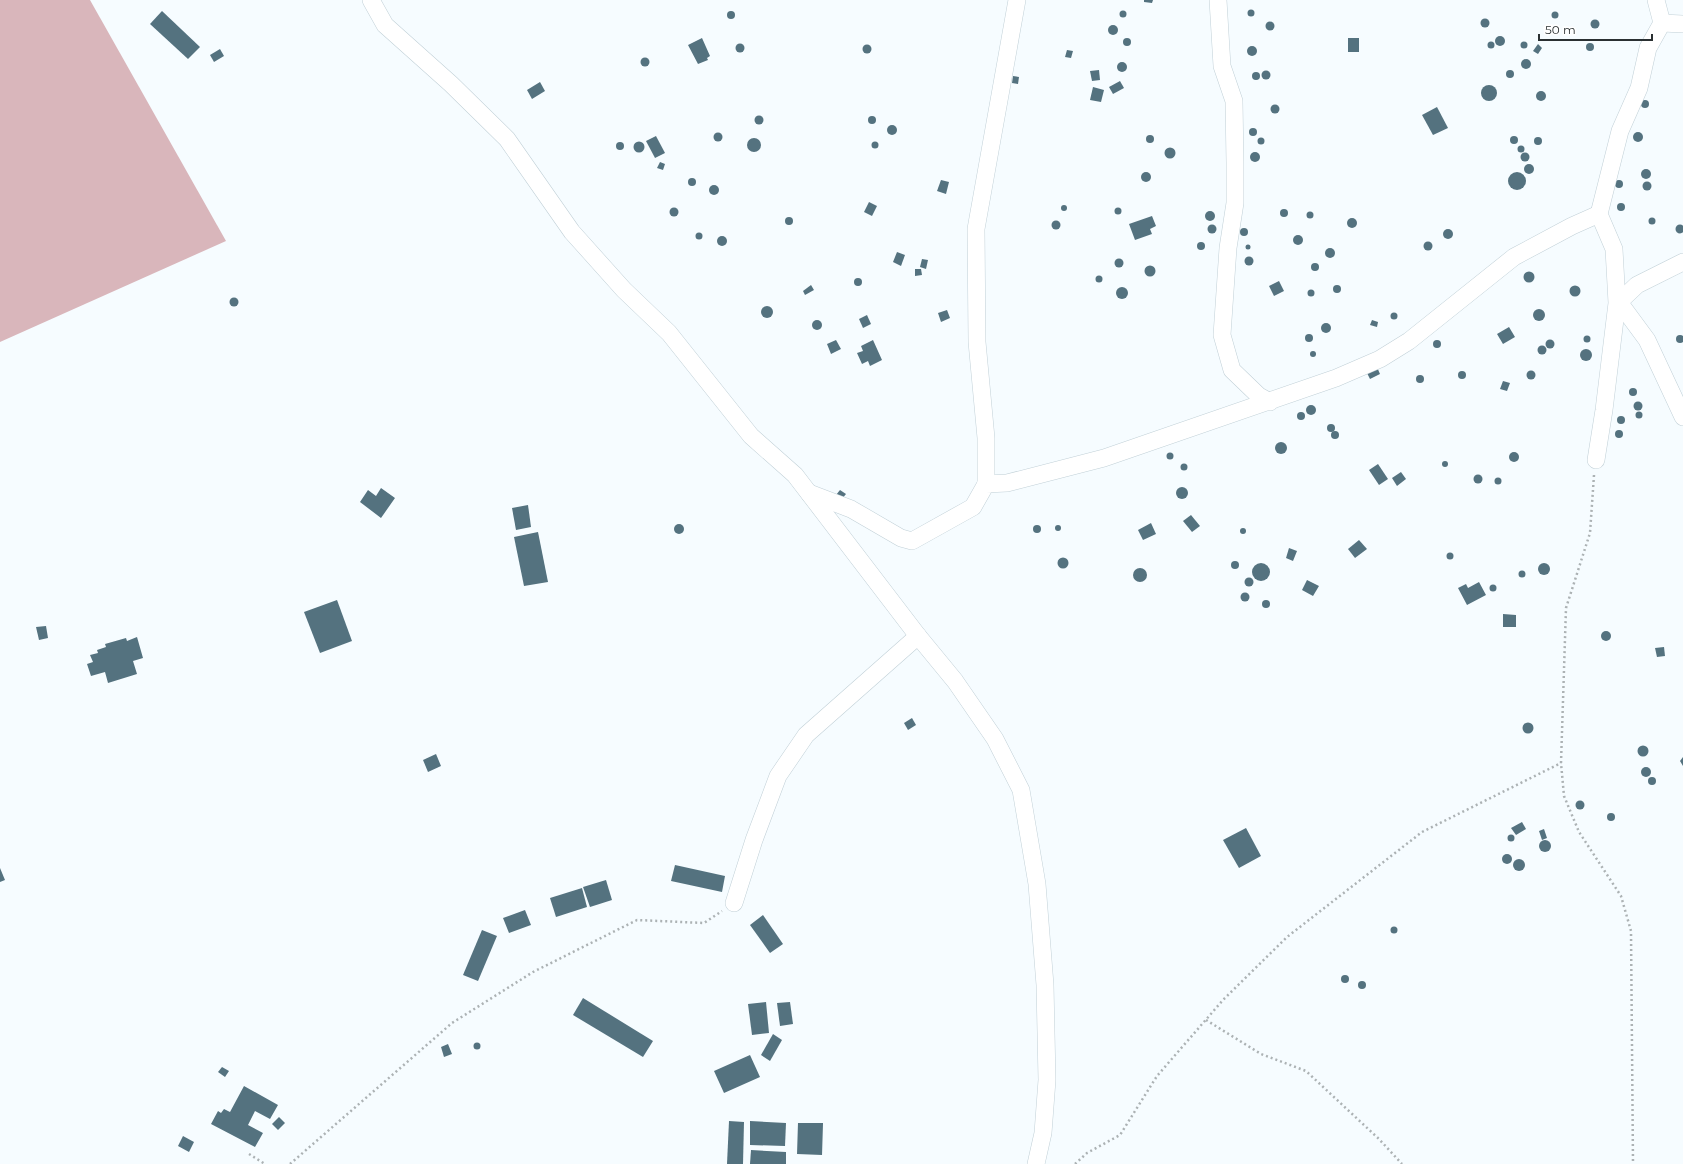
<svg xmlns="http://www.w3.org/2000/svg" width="1683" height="1164" viewBox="0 0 1683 1164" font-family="Montserrat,sans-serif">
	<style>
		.forest { fill: #d9b6bb }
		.building { fill: #54727f }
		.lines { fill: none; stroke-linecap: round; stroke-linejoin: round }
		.minor-casing { stroke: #c1d0d7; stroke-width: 18 }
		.path { stroke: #acb2b4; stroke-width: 2.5; stroke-dasharray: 2 3; stroke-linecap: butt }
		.minor { stroke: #fff; stroke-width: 17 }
	</style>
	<rect width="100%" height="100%" fill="#f6fcff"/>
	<path class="forest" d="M0,0H90L226,241L0,342Z"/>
	<g class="building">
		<path d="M1144,0H1153L1152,3L1144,2Z"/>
		<circle cx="1251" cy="13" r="3.5"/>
		<circle cx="1123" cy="14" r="3.5"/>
		<circle cx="731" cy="15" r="4"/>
		<path d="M162,11L200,47L188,59L150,24Z"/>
		<circle cx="1555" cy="15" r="3.5"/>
		<circle cx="1485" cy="23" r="4.5"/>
		<circle cx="1595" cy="24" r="4.5"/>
		<circle cx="1270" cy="26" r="4.5"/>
		<circle cx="1113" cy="30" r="5"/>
		<circle cx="1500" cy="41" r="5"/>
		<circle cx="1127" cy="42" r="4"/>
		<path d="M702,38L710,56L707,58L708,60L698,64L688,45Z"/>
		<rect x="1348" y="38" width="11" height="14"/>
		<circle cx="1491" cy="45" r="3.5"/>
		<circle cx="1524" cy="45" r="3.5"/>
		<circle cx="1590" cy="47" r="4"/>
		<circle cx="740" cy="48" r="4.5"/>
		<path d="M1538,44L1542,48L1538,54L1533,51Z"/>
		<circle cx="867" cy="49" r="4.5"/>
		<circle cx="1252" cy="51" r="5"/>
		<path d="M220,49L224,56L214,62L210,55Z"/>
		<path d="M1067,50L1073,51L1071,58L1065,57Z"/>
		<circle cx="645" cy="62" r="4.5"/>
		<circle cx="1526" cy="64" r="5"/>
		<circle cx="1122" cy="67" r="5"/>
		<circle cx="1510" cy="74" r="4"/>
		<path d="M1099,70L1100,80L1092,81L1090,71Z"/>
		<circle cx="1266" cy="75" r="4.5"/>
		<circle cx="1256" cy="76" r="4"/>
		<path d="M1013,76L1019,77L1018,84L1012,83Z"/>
		<path d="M1120,81L1124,88L1113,94L1109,87Z"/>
		<path d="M540,82L545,91L532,99L527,90Z"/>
		<circle cx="1489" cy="93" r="8"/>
		<path d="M1093,87L1104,90L1101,102L1090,100Z"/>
		<circle cx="1541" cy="96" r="5"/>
		<circle cx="1645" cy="104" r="4"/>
		<circle cx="1275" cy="109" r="4.5"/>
		<path d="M1437,107L1448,128L1433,135L1422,115Z"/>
		<circle cx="759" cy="120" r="4.5"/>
		<circle cx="872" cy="120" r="4"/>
		<circle cx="892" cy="130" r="5"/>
		<circle cx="1253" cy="132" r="4"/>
		<circle cx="1638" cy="137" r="5"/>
		<circle cx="718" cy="137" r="4.5"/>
		<circle cx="1150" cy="139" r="4"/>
		<path d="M656,136L665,153L655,158L646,141Z"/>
		<circle cx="1514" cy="140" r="4"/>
		<circle cx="1538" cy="141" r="4"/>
		<circle cx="1261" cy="141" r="3.5"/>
		<circle cx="754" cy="145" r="7"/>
		<circle cx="875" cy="145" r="3.5"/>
		<circle cx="639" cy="147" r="5.5"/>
		<circle cx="620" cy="146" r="4"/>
		<circle cx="1521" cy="149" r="3.5"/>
		<circle cx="1170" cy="153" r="5.5"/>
		<circle cx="1255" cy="157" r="5"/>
		<circle cx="1525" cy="157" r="4.5"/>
		<path d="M660,162L665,164L663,170L657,168Z"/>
		<circle cx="1529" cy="169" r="5"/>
		<circle cx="1646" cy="174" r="5"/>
		<circle cx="1146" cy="177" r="5"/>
		<circle cx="1517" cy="181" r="9"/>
		<circle cx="692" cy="182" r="4"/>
		<path d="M941,180L949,182L946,194L937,191Z"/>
		<circle cx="1619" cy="184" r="4"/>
		<circle cx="1647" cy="186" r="4.5"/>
		<circle cx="714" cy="190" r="5"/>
		<path d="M869,202L877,206L872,216L864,212Z"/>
		<circle cx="1621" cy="207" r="4"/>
		<circle cx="1064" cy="208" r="3"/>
		<circle cx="1118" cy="211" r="3.5"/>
		<circle cx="674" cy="212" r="4.5"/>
		<circle cx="1284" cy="213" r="4"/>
		<circle cx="1210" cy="216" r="5"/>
		<circle cx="1310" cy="215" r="3.5"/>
		<path d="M1152,216L1156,226L1150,229L1152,234L1135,240L1129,224Z"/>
		<circle cx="789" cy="221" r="4"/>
		<circle cx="1652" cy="221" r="3.5"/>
		<circle cx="1352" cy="223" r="5"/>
		<circle cx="1056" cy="225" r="4.5"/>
		<circle cx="1680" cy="229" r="4.5"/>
		<circle cx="1212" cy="229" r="4.5"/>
		<circle cx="1244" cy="232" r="4"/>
		<circle cx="1448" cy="234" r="5"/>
		<circle cx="699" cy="236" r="3.5"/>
		<circle cx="1298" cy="240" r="5"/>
		<circle cx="722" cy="241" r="5"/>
		<circle cx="1428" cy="246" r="4.5"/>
		<circle cx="1201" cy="246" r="4"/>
		<circle cx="1248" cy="247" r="2.5"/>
		<circle cx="1330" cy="253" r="5"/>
		<path d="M897,252L905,255L901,266L893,262Z"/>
		<circle cx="1249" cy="261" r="4.5"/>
		<circle cx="1119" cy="263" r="4.5"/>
		<path d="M922,259L928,260L926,269L920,267Z"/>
		<circle cx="1315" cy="267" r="4"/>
		<circle cx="1150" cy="271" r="5.5"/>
		<path d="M915,269H921L922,275L915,276Z"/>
		<circle cx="1529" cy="277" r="5.5"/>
		<circle cx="1099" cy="279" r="3.5"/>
		<circle cx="858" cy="282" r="4"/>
		<path d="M1279,281L1284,291L1274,296L1269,286Z"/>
		<path d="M811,285L814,290L805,295L803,291Z"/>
		<circle cx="1337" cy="289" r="4"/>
		<circle cx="1575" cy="291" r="5.5"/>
		<circle cx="1122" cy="293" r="6"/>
		<circle cx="1311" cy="293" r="3.5"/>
		<circle cx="234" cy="302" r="4.5"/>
		<circle cx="767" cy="312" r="6"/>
		<circle cx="1539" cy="315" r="6"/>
		<path d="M947,310L950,318L941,322L938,313Z"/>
		<circle cx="1394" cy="316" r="3.5"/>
		<path d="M867,315L871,324L863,328L859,319Z"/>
		<circle cx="817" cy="325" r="5"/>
		<path d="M1372,320L1378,322L1377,327L1370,325Z"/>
		<circle cx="1326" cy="328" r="5"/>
		<path d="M1509,327L1515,337L1503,344L1497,334Z"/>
		<circle cx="1309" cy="338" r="4"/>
		<circle cx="1680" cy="339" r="4"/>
		<circle cx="1587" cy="339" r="3.5"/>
		<circle cx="1550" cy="344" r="4.5"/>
		<circle cx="1437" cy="344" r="4"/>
		<path d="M836,340L841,349L831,354L827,344Z"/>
		<path d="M873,340L882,360L870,366L868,361L862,364L857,353L863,351L861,346Z"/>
		<circle cx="1542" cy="350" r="4.5"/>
		<circle cx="1586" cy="355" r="6"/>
		<circle cx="1313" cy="354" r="3"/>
		<path d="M1377,367L1380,374L1370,379L1367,373Z"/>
		<circle cx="1531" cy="375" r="4.5"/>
		<circle cx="1462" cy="375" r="4"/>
		<circle cx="1420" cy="379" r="4"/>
		<path d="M1503,381L1510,383L1507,391L1500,389Z"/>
		<circle cx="1633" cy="392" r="4"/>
		<circle cx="1638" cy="406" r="4.5"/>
		<circle cx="1311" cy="410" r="5"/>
		<circle cx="1639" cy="415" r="3.5"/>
		<circle cx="1301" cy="416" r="4"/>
		<circle cx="1621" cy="420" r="4"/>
		<circle cx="1331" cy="428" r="4"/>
		<circle cx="1619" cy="434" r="4"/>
		<circle cx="1335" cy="435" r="4"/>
		<circle cx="1281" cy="448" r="6"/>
		<circle cx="1514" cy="457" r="5"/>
		<circle cx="1170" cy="456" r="3.5"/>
		<circle cx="1445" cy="464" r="3"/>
		<circle cx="1184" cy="467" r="3.5"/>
		<path d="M1378,464L1388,479L1379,485L1369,470Z"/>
		<path d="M1401,472L1406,479L1397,486L1392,478Z"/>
		<circle cx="1478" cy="479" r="4.5"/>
		<circle cx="1498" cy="481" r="3.5"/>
		<circle cx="1182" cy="493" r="6"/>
		<path d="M381,488L395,498L381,518L360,502L368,490L376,496Z"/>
		<path d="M840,490L846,494L842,499L836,495Z"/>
		<path d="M528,505L531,527L516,530L512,508Z"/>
		<path d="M1191,515L1200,526L1192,532L1183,521Z"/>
		<path d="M1151,523L1156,534L1143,540L1138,530Z"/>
		<circle cx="679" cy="529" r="5"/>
		<circle cx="1037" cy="529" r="4"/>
		<circle cx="1058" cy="528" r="3"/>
		<circle cx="1243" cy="531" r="3"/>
		<path d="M538,532L548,582L524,586L514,537Z"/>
		<path d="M1359,540L1367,549L1355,558L1348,549Z"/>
		<path d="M1289,548L1297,551L1293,561L1286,558Z"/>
		<circle cx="1450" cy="556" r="3.5"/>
		<circle cx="1063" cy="563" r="5.5"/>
		<circle cx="1235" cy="565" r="4"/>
		<circle cx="1544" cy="569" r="6"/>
		<circle cx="1261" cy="572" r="9"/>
		<circle cx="1140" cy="575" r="7"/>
		<circle cx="1522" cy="574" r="3.5"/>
		<circle cx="1249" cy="582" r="4.5"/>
		<path d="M1307,580L1319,586L1313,596L1302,590Z"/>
		<path d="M1479,582L1486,595L1467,605L1458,588L1466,584L1468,588Z"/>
		<circle cx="1493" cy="588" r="3.5"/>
		<circle cx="1245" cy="597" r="4.5"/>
		<path d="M337,600L352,641L320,653L304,612Z"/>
		<circle cx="1266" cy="604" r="4"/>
		<path d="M1503,614L1516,615V627H1503Z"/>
		<path d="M46,626L48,638L39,640L36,627Z"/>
		<circle cx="1606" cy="636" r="5"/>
		<path d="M137,637L143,658L133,661L137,674L108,683L105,672L91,676L87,664L93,662L90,655L98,653L97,650L106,647L105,644L126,638L127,641Z"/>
		<path d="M1664,647L1665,656L1657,657L1655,648Z"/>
		<path d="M912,718L916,725L908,730L904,723Z"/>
		<circle cx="1528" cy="728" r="5.5"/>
		<circle cx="1643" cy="751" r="5.5"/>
		<path d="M436,754L441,766L428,772L423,760Z"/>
		<path d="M1683,757V766L1680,761Z"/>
		<circle cx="1646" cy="772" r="5"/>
		<circle cx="1652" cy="781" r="4"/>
		<circle cx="1580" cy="805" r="4.5"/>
		<circle cx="1611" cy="817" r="4"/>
		<path d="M1522,822L1526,829L1516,835L1511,828Z"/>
		<path d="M1246,828L1261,856L1239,868L1223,840Z"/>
		<path d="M1544,829L1547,838L1542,840L1539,831Z"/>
		<circle cx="1511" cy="838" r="3.5"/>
		<circle cx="1545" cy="846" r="6"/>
		<circle cx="1507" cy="859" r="5"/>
		<circle cx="1519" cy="865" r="6"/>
		<path d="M675,865L725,876L722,892L671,881Z"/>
		<path d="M0,868L5,880L0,882Z"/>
		<path d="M606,880L612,900L590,907L583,887Z"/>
		<path d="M582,888L587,907L556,917L550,898Z"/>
		<path d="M525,910L531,925L509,933L503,918Z"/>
		<path d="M763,915L783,944L770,953L750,925Z"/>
		<circle cx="1394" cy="930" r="3.5"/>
		<path d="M482,930L497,936L478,981L463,975Z"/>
		<circle cx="1345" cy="979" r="4"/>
		<circle cx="1362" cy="985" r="4"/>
		<path d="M583,998L653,1041L643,1057L573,1015Z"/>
		<path d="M766,1002L769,1033L752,1035L748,1004Z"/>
		<path d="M790,1002L793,1024L780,1026L777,1003Z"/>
		<path d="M773,1034L782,1040L770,1061L761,1055Z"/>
		<circle cx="477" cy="1046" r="3.5"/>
		<path d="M448,1044L452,1054L444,1057L441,1047Z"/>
		<path d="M750,1055L760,1077L724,1093L714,1071Z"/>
		<path d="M222,1067L229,1071L225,1077L218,1072Z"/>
		<path d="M244,1086L278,1105L270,1119L255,1111L248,1125L263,1133L255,1147L211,1124L218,1111L221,1113L224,1109L230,1112Z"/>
		<path d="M279,1117L285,1123L278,1130L272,1124Z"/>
		<path d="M729,1121L744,1122L743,1164H727Z"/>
		<path d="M750,1121L786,1123L785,1146L750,1145Z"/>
		<path d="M798,1123H823L822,1155L797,1154Z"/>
		<path d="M183,1136L194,1142L189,1152L178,1146Z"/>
		<path d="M751,1150L786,1152V1164H750Z"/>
	</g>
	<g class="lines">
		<g class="minor-casing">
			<g id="minor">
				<path d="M371,0L385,25L451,84L507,139L572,232L624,290L669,333L751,436L795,475L918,636L955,681L995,739L1021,790L1037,884L1045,985L1047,1080L1043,1133L1036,1164"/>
				<path d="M1218,0L1222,66L1234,101L1235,163V203L1228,248L1222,335L1232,370L1259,396L1270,402"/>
				<path d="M1662,23L1683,24"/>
				<path d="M1683,262L1637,285L1619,302L1647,340L1683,417"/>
				<path d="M1596,460L1604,410L1617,303L1614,249L1599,214L1620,131L1639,88L1648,48L1662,23L1656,0"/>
				<path d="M986,484V438L977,342L976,229L1017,0"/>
				<path d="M809,493L851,509L901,538L912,541L973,507L986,484L1007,483L1104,458L1336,378L1380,359L1409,341L1514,257L1572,226L1599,214"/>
				<path d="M734,903L754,840L778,776L806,735L918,636"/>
			</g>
		</g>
		<g class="path">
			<path d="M1594,475L1590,533L1566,608L1561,763L1564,796L1579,832L1621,896L1631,931L1633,1164"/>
			<path d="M1206,1020L1261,1054L1306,1071L1379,1139L1402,1164"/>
			<path d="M249,1154L265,1164"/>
			<path d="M290,1164L452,1023L533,972L637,920L704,923L722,911"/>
			<path d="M1075,1164L1087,1153L1120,1135L1157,1076L1223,1000L1287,937L1422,832L1561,763"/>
		</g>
		<use href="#minor" class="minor"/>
	</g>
	<path d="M1539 34v6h113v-6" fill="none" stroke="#2a3032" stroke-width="2"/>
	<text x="1545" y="34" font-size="12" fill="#2a3032" stroke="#ffffff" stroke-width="3" paint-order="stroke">50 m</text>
</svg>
